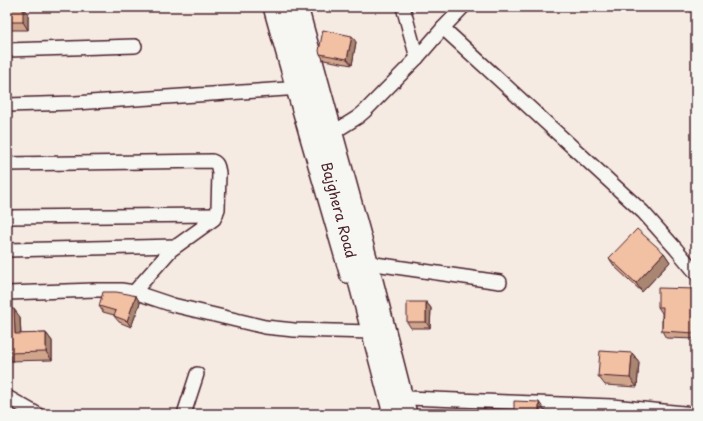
<svg xmlns="http://www.w3.org/2000/svg" width="703" height="421" viewBox="0 0 703 421" font-family="'Playpen Sans',sans-serif">
	<style>
		.lines { fill: none; stroke-linecap: round; stroke-linejoin: round }
		.minor-casing { stroke: #4a1f2b; stroke-width: 16 }
		.secondary-casing { stroke: #4a1f2b; stroke-width: 22 }
		.minor { stroke: #f6f6f2; stroke-width: 13 }
		.secondary { stroke: #f6f6f2; stroke-width: 19 }
		.wall { fill: #d0a58c; stroke: #4a1f2b }
		.shaded-wall { fill: #a98672; stroke: #4a1f2b }
		.building { fill: #f2c0a3; stroke: #4a1f2b }
		.labels { text-anchor: middle; dominant-baseline: central; stroke-width: 4; stroke-linejoin: round; paint-order: stroke }
		.street-label { font-size: 14px; fill: #4a1f2b; stroke: #f6f6f2 }
	</style>
	<rect width="100%" height="100%" fill="#f5ebe2"/>
	<filter id="ink" filterUnits="userSpaceOnUse"><feTurbulence type="fractalNoise" baseFrequency=".025" numOctaves="2"/><feDisplacementMap in="SourceGraphic" scale="8" xChannelSelector="R" yChannelSelector="G"/><feConvolveMatrix kernelMatrix="1 2 1 2 8 2 1 2 1" color-interpolation-filters="sRGB"/></filter>
	<g filter="url(#ink)">
		<g class="lines">
			<g class="minor-casing">
				<g id="minor">
					<path d="M270,7L293,89L347,276"/>
					<path d="M403,7L417,58"/>
					<path d="M443,28L643,212L676,249L696,273"/>
					<path d="M7,50L135,46"/>
					<path d="M7,105L75,103L301,88"/>
					<path d="M326,137L358,117L365,111L417,58L443,28L463,7"/>
					<path d="M7,164L212,161C218,163 218,167 219,173L218,209L214,219L171,250L134,292"/>
					<path d="M7,217L216,215"/>
					<path d="M7,250L176,246"/>
					<path d="M369,265L375,264L500,282"/>
					<path d="M7,293L95,290H121L134,292L173,305L265,327L294,330L372,332"/>
					<path d="M7,397L37,414"/>
					<path d="M403,398H408L612,406L694,414"/>
					<path d="M184,414L197,374"/>
				</g>
			</g>
			<g class="secondary-casing">
				<g id="secondary">
					<path d="M284,7L326,159L393,414"/>
					<path d="M298,7L369,265L407,414"/>
				</g>
			</g>
			<use href="#minor" class="minor"/>
			<use href="#secondary" class="secondary"/>
		</g>
		<g class="wall">
			<path d="M7,7L24,8L28,14V30H7Z"/>
			<path d="M356,42L352,65L324,60L320,54Z"/>
			<path d="M664,253L670,262L642,292L615,267L609,258Z"/>
			<path d="M696,289V339L666,338L662,331V313L658,307Z"/>
			<path d="M136,296L140,303L131,327L119,322L114,316V315L103,312L99,306Z"/>
			<path d="M426,302L431,308L430,328H411L407,322Z"/>
			<path d="M7,309L20,317L21,334L46,333L52,341V360L7,361Z"/>
			<path d="M632,353L639,362L637,387L605,385L598,376Z"/>
		</g>
		<g class="shaded-wall">
			<path d="M20,7H24L28,14V30L23,22Z"/>
			<path d="M352,36L356,42L352,65L347,59Z"/>
			<path d="M664,253L670,262L642,292L636,283Z"/>
			<path d="M136,296L140,303L131,327L127,321Z"/>
			<path d="M426,302L431,308L430,328L426,322Z"/>
			<path d="M14,309L20,317L21,342L15,334Z"/>
			<path d="M46,333L52,341V360L46,352Z"/>
			<path d="M632,353L639,362L637,387L630,378Z"/>
			<path d="M539,402L545,411V414H539Z"/>
		</g>
		<g class="building">
			<rect x="7" y="7" width="16" height="15"/>
			<path d="M323,30L352,36L347,59L320,54L319,51Z"/>
			<path d="M637,229L664,253L636,283L609,258Z"/>
			<path d="M658,288L696,289L695,333L662,331L663,307H658Z"/>
			<path d="M103,292H116L128,294L136,296L127,321L114,316L116,311L99,306Z"/>
			<rect x="407" y="302" width="19" height="20"/>
			<path d="M7,309H14L15,334L46,333V352L7,353Z"/>
			<path d="M600,351L632,353L630,378L598,376Z"/>
			<path d="M514,401L539,402V414H514Z"/>
		</g>
	</g>
	<g class="labels">
		<g class="street-label">
			<text transform="translate(339 210) rotate(75)">Bajghera Road</text>
		</g>
	</g>
	<rect width="703" height="421" fill="none" stroke="#f6f6f2" stroke-width="24"/>
	<rect x="12" y="12" width="679" height="397" fill="none" stroke="#4a1f2b" stroke-width="1.5" filter="url(#ink)"/>
</svg>
